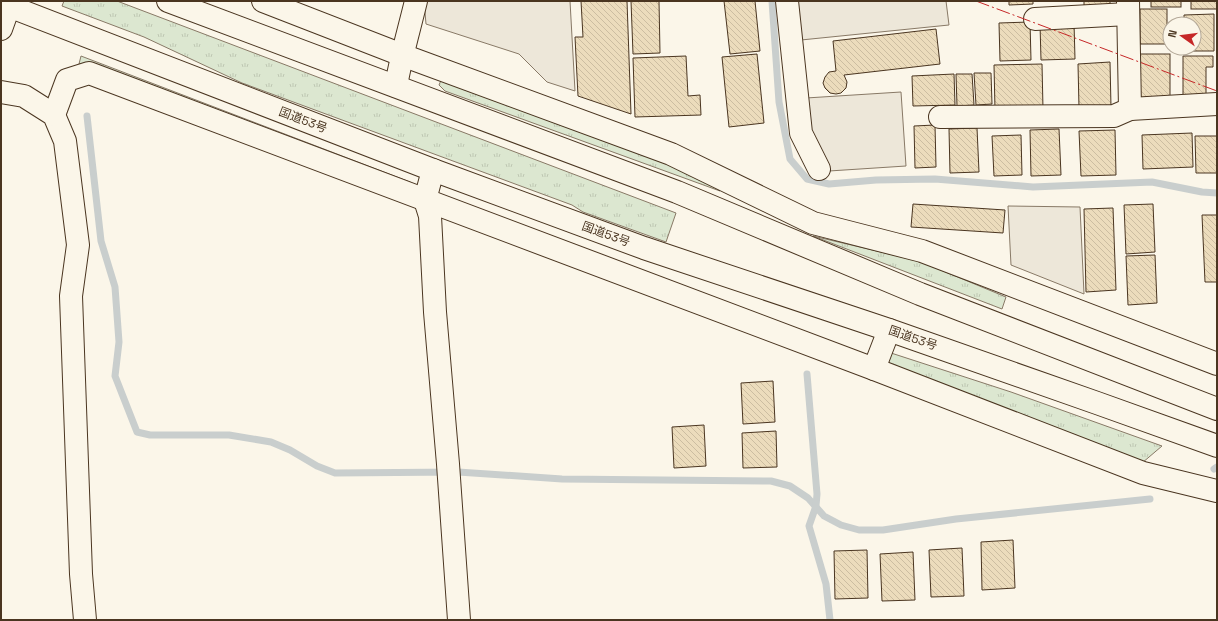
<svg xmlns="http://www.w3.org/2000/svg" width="1218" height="621" viewBox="0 0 1218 621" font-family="'Space Grotesk','Noto Sans JP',sans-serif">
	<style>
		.grass { fill: url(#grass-tufts); stroke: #887966 }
		.parking { fill: #ede7d9; stroke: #887966 }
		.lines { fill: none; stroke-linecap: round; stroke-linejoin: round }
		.stream { stroke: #c9cecd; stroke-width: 7 }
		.building { fill: url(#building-back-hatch); stroke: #4a3520 }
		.minor-casing { stroke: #4a3520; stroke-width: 24 }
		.highway-casing { stroke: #4a3520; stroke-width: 24 }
		.minor { stroke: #fbf6e9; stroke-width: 22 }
		.highway { stroke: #fbf6e9; stroke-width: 22 }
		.power { stroke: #c62828; stroke-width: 1; stroke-dasharray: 14 3 2 3; stroke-linecap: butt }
		.labels { text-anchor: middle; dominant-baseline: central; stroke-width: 3; stroke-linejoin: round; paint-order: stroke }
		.street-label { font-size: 12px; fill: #4a3520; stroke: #fbf6e9 }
	</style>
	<defs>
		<pattern id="grass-tufts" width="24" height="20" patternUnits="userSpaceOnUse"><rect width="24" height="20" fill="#dce7d0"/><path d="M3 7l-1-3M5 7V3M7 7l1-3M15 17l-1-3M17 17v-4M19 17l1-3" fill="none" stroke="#bec7b2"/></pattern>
		<pattern id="building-back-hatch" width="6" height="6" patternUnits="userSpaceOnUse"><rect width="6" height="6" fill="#ecdcbc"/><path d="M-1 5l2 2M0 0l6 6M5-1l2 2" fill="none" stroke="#ccbda1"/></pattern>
	</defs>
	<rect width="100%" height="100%" fill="#fbf6e9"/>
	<g class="grass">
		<path d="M64,1H117L676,213L666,242L583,212L572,205L242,83L144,37L62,6Z"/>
		<path d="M81,56L410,182L415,185L407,188L79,64Z"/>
		<path d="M442,78L722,183L720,191L445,91L439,85Z"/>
		<path d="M813,236L919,261L1006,297L1002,309Z"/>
		<path d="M888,352L1011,392L1162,446L1142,463L887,366Z"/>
	</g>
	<g class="parking">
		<path d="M424,1H570L575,91L547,82L519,54L426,24Z"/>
		<path d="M796,1H946L949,25L801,40Z"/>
		<path d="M901,92L906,166L829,171L808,131L806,98Z"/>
		<path d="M1008,206L1080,207L1084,294L1011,265Z"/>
	</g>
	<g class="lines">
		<g class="stream">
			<path d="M772,1L779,102L790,159L807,179L829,184L876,180L935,179L1033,187L1152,182L1202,192L1217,193"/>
			<path d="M87,116L101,241L115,287L119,342L115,376L137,432L150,435H229L271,442L290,450L317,466L335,473L458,472L562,479L771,481L790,486L808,498L824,516L841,525L859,530H883L956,519L1150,499"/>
			<path d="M807,374L817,494L816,506L809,526L826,584L830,620"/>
			<path d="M1214,469L1217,467"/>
		</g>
	</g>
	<g class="building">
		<path d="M581,1H627L631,114L578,96L575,37H583Z"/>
		<path d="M631,1H659L660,53L633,54Z"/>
		<path d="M724,1H755L760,51L730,54Z"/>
		<path d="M1009,1H1033V4L1009,5Z"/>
		<path d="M1084,1H1110V5L1084,6Z"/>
		<rect x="1151" y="1" width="30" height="6"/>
		<rect x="1191" y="1" width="26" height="8"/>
		<rect x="1140" y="9" width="27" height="35"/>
		<path d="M1214,14V51H1184V48H1194V24H1184V15Z"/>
		<path d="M1030,22L1031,60L1000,61L999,23Z"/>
		<path d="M1074,23L1075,59L1041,60L1040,24Z"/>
		<path d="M936,29L940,64L844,75L847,82L846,88L841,93L836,94L830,93L825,88L823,83L825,77L829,72L836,71L833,41Z"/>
		<path d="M757,54L764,123L729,127L722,57Z"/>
		<rect x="1140" y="54" width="30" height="45"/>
		<path d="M686,56L688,96L700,95L701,115L635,117L633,58Z"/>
		<path d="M1183,56H1213V67H1206V98H1183Z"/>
		<path d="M1110,62L1111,107L1079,108L1078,64Z"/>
		<path d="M1042,64L1043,109L995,110L994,65Z"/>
		<path d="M974,73H991L992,104L976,105Z"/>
		<path d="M954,74L955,105L913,106L912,76Z"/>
		<path d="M956,74H972L974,105L957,106Z"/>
		<path d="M935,125L936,167L915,168L914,126Z"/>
		<path d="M977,128L979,172L950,173L949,129Z"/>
		<path d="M1059,129L1061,175L1031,176L1030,130Z"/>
		<path d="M1115,130L1116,175L1081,176L1079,131Z"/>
		<path d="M1192,133L1193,167L1143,169L1142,135Z"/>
		<path d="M1021,135L1022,175L994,176L992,136Z"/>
		<path d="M1195,136H1217V173H1196Z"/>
		<path d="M913,204L1005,210L1003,233L911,227Z"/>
		<path d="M1153,204L1155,252L1126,254L1124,205Z"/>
		<path d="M1113,208L1116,290L1086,292L1084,209Z"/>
		<path d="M1202,215H1217V282H1205Z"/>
		<path d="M1155,255L1157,303L1128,305L1126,256Z"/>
		<path d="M773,381L775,422L743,424L741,383Z"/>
		<path d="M704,425L706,466L674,468L672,427Z"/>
		<path d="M776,431L777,467L743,468L742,433Z"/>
		<path d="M1013,540L1015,588L982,590L981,542Z"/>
		<path d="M962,548L964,596L931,597L929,550Z"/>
		<path d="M867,550L868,598L835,599L834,551Z"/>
		<path d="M913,552L915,600L882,601L880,554Z"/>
	</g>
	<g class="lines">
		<g class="minor-casing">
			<g id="minor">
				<path d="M263,1L402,55L671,154L813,223L922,251L1217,364"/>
				<path d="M787,1L801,133L819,169"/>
				<path d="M1128,1L1130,109"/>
				<path d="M1035,19L1128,14"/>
				<path d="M1,29L11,1"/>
				<path d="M396,86C401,57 409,30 416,1"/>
				<path d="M1,92L24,96L54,115L65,141L78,245L71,296L81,574L85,620"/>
				<path d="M54,115L67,80L89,73L874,369L1143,473L1217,491"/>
				<path d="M940,117L1114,116L1130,109L1217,104"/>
				<path d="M433,170L425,200L430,216L435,312L448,464L459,620"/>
				<path d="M874,369L889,330"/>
			</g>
		</g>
		<g class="highway-casing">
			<g id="highway">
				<path d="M168,1L677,192L920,294L1217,409"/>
				<path d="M1,3L433,170L644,248L889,330L1097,403L1217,446"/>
			</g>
		</g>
		<use href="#minor" class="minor"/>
		<use href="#highway" class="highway"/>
		<path class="power" d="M976,1L1217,91"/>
	</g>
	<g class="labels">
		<g class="street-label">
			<text transform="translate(303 120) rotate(21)">国道53号</text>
			<text transform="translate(606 234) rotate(20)">国道53号</text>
			<text transform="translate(913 338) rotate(19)">国道53号</text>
		</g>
	</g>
	<rect width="1218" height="621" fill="none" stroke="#4a3520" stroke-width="4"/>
	<g transform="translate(1182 36) rotate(284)"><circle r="19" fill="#fbf6e9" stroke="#b4a999"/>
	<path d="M0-3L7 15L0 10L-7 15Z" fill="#c62828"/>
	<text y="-6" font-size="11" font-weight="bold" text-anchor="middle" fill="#4a3520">N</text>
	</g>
</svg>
